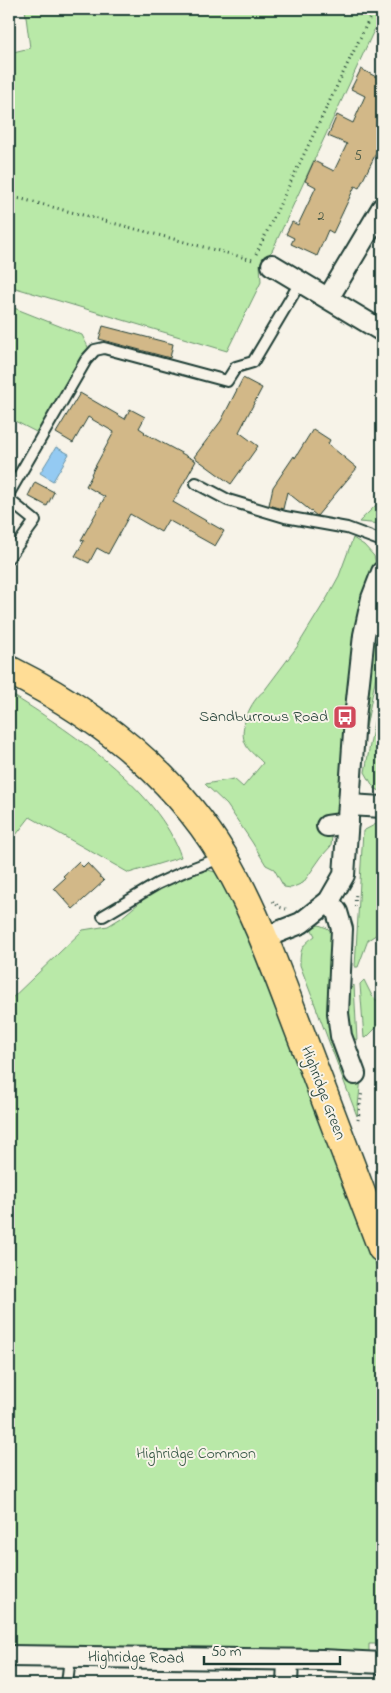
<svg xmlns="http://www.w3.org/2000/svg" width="391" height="1693" viewBox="0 0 391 1693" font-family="'Indie Flower',sans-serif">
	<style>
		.green { fill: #b9e9a8; stroke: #6c936e }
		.water { fill: #94caf2; stroke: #6592a6 }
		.building { fill: #d2b888; stroke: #1f3d34 }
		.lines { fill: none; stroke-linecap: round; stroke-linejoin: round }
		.service-casing { stroke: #1f3d34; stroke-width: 14 }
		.minor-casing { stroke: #1f3d34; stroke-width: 24 }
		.trunk-casing { stroke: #1f3d34; stroke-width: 31 }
		.path { stroke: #1f3d34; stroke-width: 3; stroke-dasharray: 1 4; stroke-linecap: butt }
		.service { stroke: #f7f3e8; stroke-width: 10 }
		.minor { stroke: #f7f3e8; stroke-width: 20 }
		.trunk { stroke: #ffdd96; stroke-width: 28 }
		.labels { text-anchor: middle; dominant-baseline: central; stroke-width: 4; stroke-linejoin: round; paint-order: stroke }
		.number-label { font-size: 14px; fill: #4c5c49 }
		.poi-label { font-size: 16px; fill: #1f3d34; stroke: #f7f3e8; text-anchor: end }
		.street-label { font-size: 16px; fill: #1f3d34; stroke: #f7f3e8 }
		.park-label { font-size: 16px; fill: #365745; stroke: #f7f3e8 }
	</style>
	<rect width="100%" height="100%" fill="#f7f3e8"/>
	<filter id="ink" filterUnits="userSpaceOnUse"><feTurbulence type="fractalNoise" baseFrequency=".02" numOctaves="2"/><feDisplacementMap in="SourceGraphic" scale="10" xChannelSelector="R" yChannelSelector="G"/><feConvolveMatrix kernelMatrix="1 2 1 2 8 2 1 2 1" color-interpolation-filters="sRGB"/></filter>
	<g filter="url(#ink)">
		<g class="green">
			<path d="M25,9H382V13L272,251L260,264L261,282L227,351L9,286V53L30,48Z"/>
			<path d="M9,306L82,335L89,349L38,433L9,418Z"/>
			<path d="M382,497V524L359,522C366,514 377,506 382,497Z"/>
			<path d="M353,538L364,545L374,556L376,564L366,588L353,644L347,709L342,708L341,722L346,723L338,813L331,831L332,836L331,846L322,856L303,883L291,888L284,887L274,869L266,865L252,842L227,805L205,784L234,779L243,787L263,763C258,757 249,752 246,745C237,730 251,700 264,691L297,647L327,598L339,576Z"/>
			<path d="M382,595V644L365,733L362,737L373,635Z"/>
			<path d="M382,679V786L380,791L374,788L365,772Z"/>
			<path d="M9,693C67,729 159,789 181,857L129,873L30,817L9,844Z"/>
			<path d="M380,822L382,824V843L379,864L382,892V931L368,940L358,967H355L363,831Z"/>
			<path d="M208,870L219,873L249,936L382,1280V1644H369V1653L9,1646V1001L83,930L108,926L121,918L151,893L184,878Z"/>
			<path d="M319,925L327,928L333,933L332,1008L361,1078L357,1116L300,965C300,949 302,945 315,936L311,928Z"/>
			<path d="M364,980L372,996L382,1005V1022L367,1037L364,1038L360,984Z"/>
			<path d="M354,985L357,1040L348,1036V991Z"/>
		</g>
		<path class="water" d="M56,447L69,454L53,481L40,473Z"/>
		<g class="building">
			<path d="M361,69L382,80V141L359,188L355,186L333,233L328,230L317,256L291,244L294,238L286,234L292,222L298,225L316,187L305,181L314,161L334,171L347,144L328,136L337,115L353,123L365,96L351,89Z"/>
			<path d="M103,326L173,344L170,358L99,339Z"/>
			<path d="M243,378L262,388L239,432L258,446L231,484L194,457L221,421Z"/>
			<path d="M80,393L125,419L130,409L145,417L139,428L145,432L144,433L196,461L173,502L224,531L215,546L168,520L161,532L130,514L108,554L97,548L89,563L75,556L84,541L81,540L105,497L86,486L92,475L91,474L114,432L88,417L73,443L56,433Z"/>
			<path d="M313,429L330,440L328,444L357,468L317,516L287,492L283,509L269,505L273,487L294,456L295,458Z"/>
			<path d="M35,482L54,492L47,506L28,496Z"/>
			<path d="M78,862L83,867L87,863L104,881L73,909L54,888L65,878L63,876Z"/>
		</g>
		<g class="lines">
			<g class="service-casing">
				<g id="service">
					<path d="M196,483L228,500L285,517L347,528L382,541"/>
					<path d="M9,493L86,360L95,350L104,348L227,381L236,367L253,362L301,281"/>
					<path d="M9,500L35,521L9,557"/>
					<path d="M103,916L157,884L183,872L223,857"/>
					<path d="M67,1684L70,1657"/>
				</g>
			</g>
			<g class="minor-casing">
				<g id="minor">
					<path d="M272,265L382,331"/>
					<path d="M329,297L382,208"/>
					<path d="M350,805L382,807"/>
					<path d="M327,826L348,823"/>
					<path d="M329,901L337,912L342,929L338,1013L341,1036L355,1074"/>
					<path d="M263,938L301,923L329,901L344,875L355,718L364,635L372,598L382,572"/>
					<path d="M9,1656L322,1660L382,1663"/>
					<path d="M287,1684L288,1661"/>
				</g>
			</g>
			<g class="trunk-casing">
				<path id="trunk" d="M9,670C95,713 173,773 223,856C257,913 279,978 303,1040C329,1109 356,1179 382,1248"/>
			</g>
			<g class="path">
				<path d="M9,197L22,199L253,260"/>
				<path d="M256,254L374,9"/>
				<path d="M273,901L279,907L286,909"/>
				<path d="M355,906L356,892"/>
				<path d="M358,1120L362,1091"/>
			</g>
			<use href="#service" class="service"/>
			<use href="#minor" class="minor"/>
			<use href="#trunk" class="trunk"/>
		</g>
	</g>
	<defs>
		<g id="bus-square" transform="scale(1.25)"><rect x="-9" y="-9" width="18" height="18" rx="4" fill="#d1495b" stroke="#f7f3e8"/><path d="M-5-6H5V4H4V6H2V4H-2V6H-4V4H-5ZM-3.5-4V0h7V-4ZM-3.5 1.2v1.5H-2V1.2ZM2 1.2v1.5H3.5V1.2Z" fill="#fff"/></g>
	</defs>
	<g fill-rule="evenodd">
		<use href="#bus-square" x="345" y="717"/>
	</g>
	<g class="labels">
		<g class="number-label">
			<text x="358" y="156">5</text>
			<text x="321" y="216">2</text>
		</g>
		<g class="poi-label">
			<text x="328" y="717">Sandburrows Road</text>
		</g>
		<g class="street-label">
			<text transform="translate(323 1093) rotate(69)">Highridge Green</text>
			<text transform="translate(136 1658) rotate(1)">Highridge Road</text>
		</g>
		<g class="park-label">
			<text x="196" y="1454">Highridge Common</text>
		</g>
	</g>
	<rect width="391" height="1693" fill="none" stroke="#f7f3e8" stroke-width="30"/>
	<rect x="15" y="15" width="361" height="1663" fill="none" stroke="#1f3d34" stroke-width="2" filter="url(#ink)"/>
	<path d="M204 1656v8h136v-8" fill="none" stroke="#1f3d34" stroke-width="2.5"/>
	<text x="211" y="1656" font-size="15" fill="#1f3d34" stroke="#f7f3e8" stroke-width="4" paint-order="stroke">50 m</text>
</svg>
